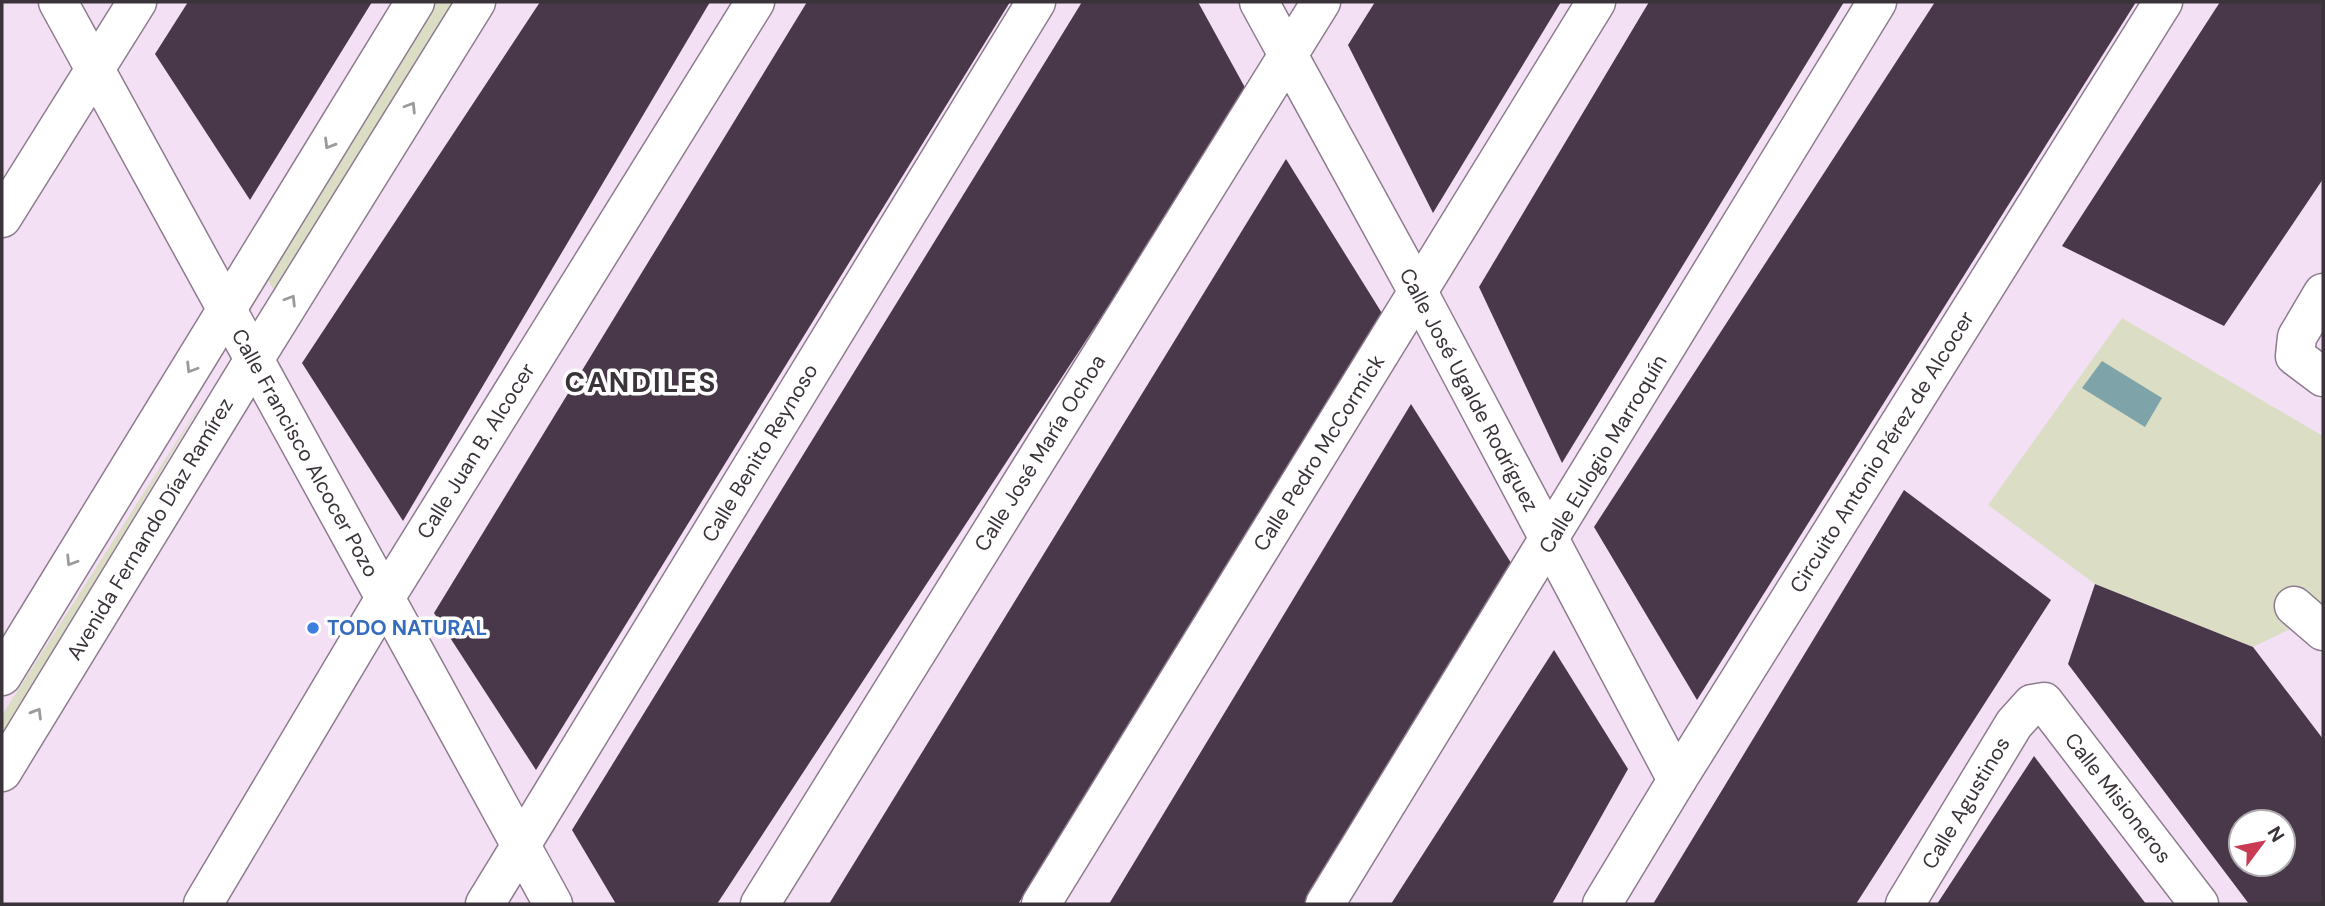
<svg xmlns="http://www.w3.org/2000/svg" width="2325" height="906" viewBox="0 0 2325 906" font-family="'DM Sans',sans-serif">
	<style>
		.green { fill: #dbddc5 }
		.water { fill: #7ea3a9 }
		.building { fill: #49374a; fill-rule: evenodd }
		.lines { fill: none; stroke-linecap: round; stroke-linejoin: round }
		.minor-casing { stroke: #8d7c8e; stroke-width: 41 }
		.minor { stroke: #fff; stroke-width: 38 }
		.oneway { stroke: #9c999c }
		.shop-dot { fill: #3f7fe0; stroke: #fff; stroke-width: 2.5 }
		.labels { text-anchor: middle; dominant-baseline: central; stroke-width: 7; stroke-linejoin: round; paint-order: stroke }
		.street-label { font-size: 21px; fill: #3a333a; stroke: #fff }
		.shop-label { font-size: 21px; font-weight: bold; fill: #366cbe; stroke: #fff; text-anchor: start }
		.district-label { font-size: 28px; font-weight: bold; letter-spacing: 2px; fill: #3a333a; stroke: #fff }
	</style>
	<rect width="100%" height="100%" fill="#f4e0f4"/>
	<g class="green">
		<path d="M431,2H457L277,295L264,274Z"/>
		<path d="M2122,318L2323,436V613L2253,647L2095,584L1988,505Z"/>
		<path d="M210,389L2,737V715Z"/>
	</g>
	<path class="water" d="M2102,361L2162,398L2145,427L2082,388Z"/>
	<g class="building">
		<path d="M188,2H372L250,200L155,54Z"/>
		<path d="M540,2H710L403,521L302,363Z"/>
		<path d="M807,2H1010L536,770L434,613Z"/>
		<path d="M1082,2H1198L1248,93L717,904H616L572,830Z"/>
		<path d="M1375,2H1561L1433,213L1348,45Z"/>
		<path d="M1649,2H1844L1562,463L1479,287Z"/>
		<path d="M1935,2H2136L1697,700L1594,527Z"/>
		<path d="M2220,2H2323V179L2224,326L2062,246Z"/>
		<path d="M1286,159L1385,318L1018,904H829Z"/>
		<path d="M1411,404L1518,574L1310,904H1109Z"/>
		<path d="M1904,490L2051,600L1856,904H1653Z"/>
		<path d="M2095,584L2253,647L2323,739V904H2249L2068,664ZM2241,822H2283V864H2241Z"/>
		<path d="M1554,650L1628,769L1552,904H1391Z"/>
		<path d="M2034,756L2146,904H1937Z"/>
	</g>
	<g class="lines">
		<g class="minor-casing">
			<g id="minor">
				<path d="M58,2L553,904"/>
				<path d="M1259,2L1418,292L1677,780"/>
				<path d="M2,218L137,2"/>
				<path d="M2323,293L2297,337L2295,356L2323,377"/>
				<path d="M2294,606L2323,631"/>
				<path d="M2,676L415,2"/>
				<path d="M2,772L255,358L476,2"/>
				<path d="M203,904L385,598L755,2"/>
				<path d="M485,904L1036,2"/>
				<path d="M760,904L1321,2"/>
				<path d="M1041,904L1596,2"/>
				<path d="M1325,904L1877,2"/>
				<path d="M1602,904L1677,780L2163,2"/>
				<path d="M1905,904L2014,724L2032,704L2044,702L2199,904"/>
			</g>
		</g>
		<use href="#minor" class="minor"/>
	</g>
	<defs><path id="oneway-chevron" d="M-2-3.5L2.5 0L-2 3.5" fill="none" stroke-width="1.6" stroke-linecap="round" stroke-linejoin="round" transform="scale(1.75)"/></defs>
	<g class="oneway">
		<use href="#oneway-chevron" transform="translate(411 107) rotate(-58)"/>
		<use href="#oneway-chevron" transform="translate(329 144) rotate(121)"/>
		<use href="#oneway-chevron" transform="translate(291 300) rotate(-58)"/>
		<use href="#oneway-chevron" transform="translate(191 368) rotate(122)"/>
		<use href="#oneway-chevron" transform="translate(71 561) rotate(122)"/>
		<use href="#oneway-chevron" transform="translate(37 713) rotate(-59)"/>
	</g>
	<circle class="shop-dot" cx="313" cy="628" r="7"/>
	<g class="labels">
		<g class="street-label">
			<text transform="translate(1469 390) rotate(62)">Calle José Ugalde Rodríguez</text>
			<text transform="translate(476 451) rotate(-58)">Calle Juan B. Alcocer</text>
			<text transform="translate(1882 452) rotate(-58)">Circuito Antonio Pérez de Alcocer</text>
			<text transform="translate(305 453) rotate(61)">Calle Francisco Alcocer Pozo</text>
			<text transform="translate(760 453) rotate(-59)">Calle Benito Reynoso</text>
			<text transform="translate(1040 453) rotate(-58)">Calle José María Ochoa</text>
			<text transform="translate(1319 453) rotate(-58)">Calle Pedro McCormick</text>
			<text transform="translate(1603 454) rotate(-59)">Calle Eulogio Marroquín</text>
			<text transform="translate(150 529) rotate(-59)">Avenida Fernando Díaz Ramírez</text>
			<text transform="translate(2118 798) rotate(52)">Calle Misioneros</text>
			<text transform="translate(1966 803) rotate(-59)">Calle Agustinos</text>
		</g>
		<g class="shop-label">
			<text x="327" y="628">TODO NATURAL</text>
		</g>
		<g class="district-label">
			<text x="641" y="382">CANDILES</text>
		</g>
	</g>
	<rect width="2325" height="906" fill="none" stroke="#3a333a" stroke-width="7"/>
	<g transform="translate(2262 843) rotate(58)"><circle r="33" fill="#ffffff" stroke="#b0adb0" stroke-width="2"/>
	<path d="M0-5L12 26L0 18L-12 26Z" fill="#ca3a54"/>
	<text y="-10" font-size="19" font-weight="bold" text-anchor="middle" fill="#3a333a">N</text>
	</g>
</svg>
